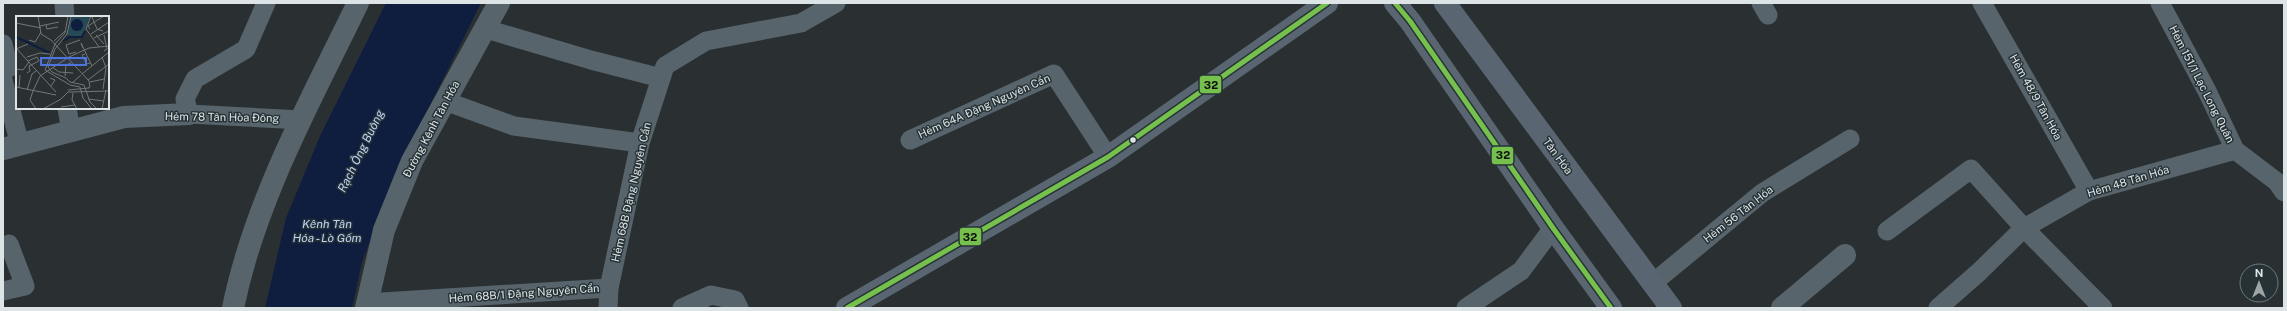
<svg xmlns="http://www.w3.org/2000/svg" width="2287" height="311" viewBox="0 0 2287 311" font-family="'Public Sans',sans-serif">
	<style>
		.water { fill: #0f1d3f }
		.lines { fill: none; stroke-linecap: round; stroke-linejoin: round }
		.service { stroke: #58646c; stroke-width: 19 }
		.pedestrian { stroke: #58646c; stroke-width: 22 }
		.minor { stroke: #58646c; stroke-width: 22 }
		.tertiary { stroke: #58646c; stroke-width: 22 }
		.secondary { stroke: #596671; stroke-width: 22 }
		.bus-1-casing { stroke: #263236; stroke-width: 8 }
		.bus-1 { stroke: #76c04d; stroke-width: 5 }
		.bus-dot { fill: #dde4e6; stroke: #263236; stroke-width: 1.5 }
		.labels { text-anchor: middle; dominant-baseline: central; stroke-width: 3; stroke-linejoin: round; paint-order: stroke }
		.street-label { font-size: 11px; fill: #dde4e6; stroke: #263236 }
		.water-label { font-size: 12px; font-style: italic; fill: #bed2fc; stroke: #263236 }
		.inset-river { fill: none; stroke: #0f1d3f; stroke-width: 2 }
		.inset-road { fill: none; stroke: #72787a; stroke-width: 1 }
		.view { fill: #4d74dc; fill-opacity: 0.15; stroke: #4d74dc; stroke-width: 2 }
		.inset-edge { fill: none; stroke: #dde4e6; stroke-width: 2 }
		.line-badge { stroke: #263236; stroke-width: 1.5 }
		.pale-badge-label { font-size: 11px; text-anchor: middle; font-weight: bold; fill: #111 }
	</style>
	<rect width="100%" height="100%" fill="#2a3032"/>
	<path class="water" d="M386,3H481L395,176L362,262L352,308H265L286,218L320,136Z"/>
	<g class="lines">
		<g class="service">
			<path d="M64,3L65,17"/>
			<path d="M266,3L246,49L195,79L185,99L189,114L301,120"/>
			<path d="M1761,3L1768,15"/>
			<path d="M1982,3L2089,191"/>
			<path d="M2160,3L2207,91L2235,150L2277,182L2284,192"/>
			<path d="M486,29L591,60L661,78"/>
			<path d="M3,44L9,68L3,70"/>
			<path d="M3,80L20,145"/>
			<path d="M445,101L514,126L640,143"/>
			<path d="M67,108L71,131"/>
			<path d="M910,140L1054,74L1108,157"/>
			<path d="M1887,231L1971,169L2024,228L2103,308"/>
			<path d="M1653,283L1762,193L1850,139"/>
			<path d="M3,291L25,286L9,244"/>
			<path d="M366,303L609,288"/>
			<path d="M608,308L609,288L640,143L665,66L706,41L801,23L836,3"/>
			<path d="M682,308L711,295L735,300L739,308"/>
			<path d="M1466,308L1521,271L1553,228"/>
			<path d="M1938,308L1979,272L2024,228L2089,191L2235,150"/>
		</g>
		<path class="pedestrian" d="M1782,308L1845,255"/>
		<path class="minor" d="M3,149L124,117L189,114"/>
		<g class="tertiary">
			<path d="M233,308C255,200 310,102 358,3"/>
			<path d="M366,308L384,230L412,161L499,3"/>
		</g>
		<g class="secondary">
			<path d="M1395,3L1410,21L1553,228L1611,308"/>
			<path d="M1445,3L1671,308"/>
			<path d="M847,308L1108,157L1327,3"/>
		</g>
		<g class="bus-1-casing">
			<g id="bus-1">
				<path d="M1395,3L1410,21L1553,228L1611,308"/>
				<path d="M847,308L1108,157L1327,3"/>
			</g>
		</g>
		<use href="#bus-1" class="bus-1"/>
	</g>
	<circle class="bus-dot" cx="1133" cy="140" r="3.5"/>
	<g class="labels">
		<g class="street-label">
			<text transform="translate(2202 84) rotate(63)">Hẻm 151/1 Lạc Long Quân</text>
			<text transform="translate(2036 97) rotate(61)">Hẻm 48/9 Tân Hóa</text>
			<text transform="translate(984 106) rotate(-24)">Hẻm 64A Đặng Nguyên Cẩn</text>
			<text transform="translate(222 117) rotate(1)">Hẻm 78 Tân Hòa Đông</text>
			<text transform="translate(431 129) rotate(-62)">Đường Kênh Tân Hóa</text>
			<text transform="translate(1558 156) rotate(54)">Tân Hóa</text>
			<text transform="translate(2128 181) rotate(-17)">Hẻm 48 Tân Hóa</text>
			<text transform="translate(631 192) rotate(-77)">Hẻm 68B Đặng Nguyên Cẩn</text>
			<text transform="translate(1738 214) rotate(-38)">Hẻm 56 Tân Hóa</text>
			<text transform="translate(524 293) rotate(-4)">Hẻm 68B/1 Đặng Nguyên Cẩn</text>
		</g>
		<g class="water-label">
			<text transform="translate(361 151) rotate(-64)">Rạch Ông Buông</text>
			<text x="327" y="224">Kênh Tân<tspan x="327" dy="14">Hóa - Lò Gốm</tspan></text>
		</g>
	</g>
	<g transform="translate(16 16)">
		<rect width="93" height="93" fill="#2a3032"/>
		<path d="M55,0H74L68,17L63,22L51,19Z" fill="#254955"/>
		<path d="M55 9a6 6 0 1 1 12 0a6 6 0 1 1-12 0Z" fill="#0f1d3f"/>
		<path class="inset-river" d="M0,21L34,37M47,25L54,21H66L69,15"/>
		<path class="inset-road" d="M22,0L25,18L35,24L73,65L74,71L72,72M52,0L49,17L39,28L29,54L54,69L64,71L67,82L76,93M55,0L51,18L39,33L32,51L36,56L50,62L54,66L68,69L74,86L81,93M75,0L70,13L83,31M76,1L81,13L87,15M0,7L25,12M30,9L31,13L42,11M24,10L43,6M74,13L72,10L88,0M75,18L93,6M80,19L88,28M88,19L91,33L88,35M78,22L93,15M13,24L19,26L25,16M38,25L49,15M0,32L40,76M67,32L65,27L76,50M0,33L12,28M60,36L53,38L50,29L64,24M69,38L66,39L69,45L71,48L74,47M11,41L24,37L34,38M86,41L90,52L87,73M12,45L21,41L23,45M36,51L43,56L57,57M0,53L7,54L13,46M11,57L14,55L13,50L23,45M66,58L93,36M49,60L50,49L55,47M34,62L39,64L35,70M72,64L93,48M74,66L88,63M56,67L65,59M0,71L40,79M3,72L4,59M11,74L16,58L20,55M52,74L73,72M17,75L14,84L20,93M17,75L24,60L53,41L73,32L93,30M57,77L56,84L61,93M72,83L88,85M45,91L59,89M27,93L45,83L52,76L93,75M86,93L90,74"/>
		<path class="view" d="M25,42H70V49H25Z"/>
		<rect width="93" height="93" class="inset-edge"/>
	</g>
	<g class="line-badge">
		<rect x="1199" y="75" width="23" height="19" rx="4" fill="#76c04d"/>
		<rect x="1491" y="146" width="23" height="19" rx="4" fill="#76c04d"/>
		<rect x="959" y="227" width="23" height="19" rx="4" fill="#76c04d"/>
	</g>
	<g class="pale-badge-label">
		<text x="1211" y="89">32</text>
		<text x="1503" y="159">32</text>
		<text x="970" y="241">32</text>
	</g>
	<rect width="2287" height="311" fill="none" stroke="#dde4e6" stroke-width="8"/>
	<g transform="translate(2259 283)"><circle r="19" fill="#263236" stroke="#6f797c"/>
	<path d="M0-3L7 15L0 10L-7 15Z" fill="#9ea5a7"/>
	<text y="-6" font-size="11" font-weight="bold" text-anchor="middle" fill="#dde4e6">N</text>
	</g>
</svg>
